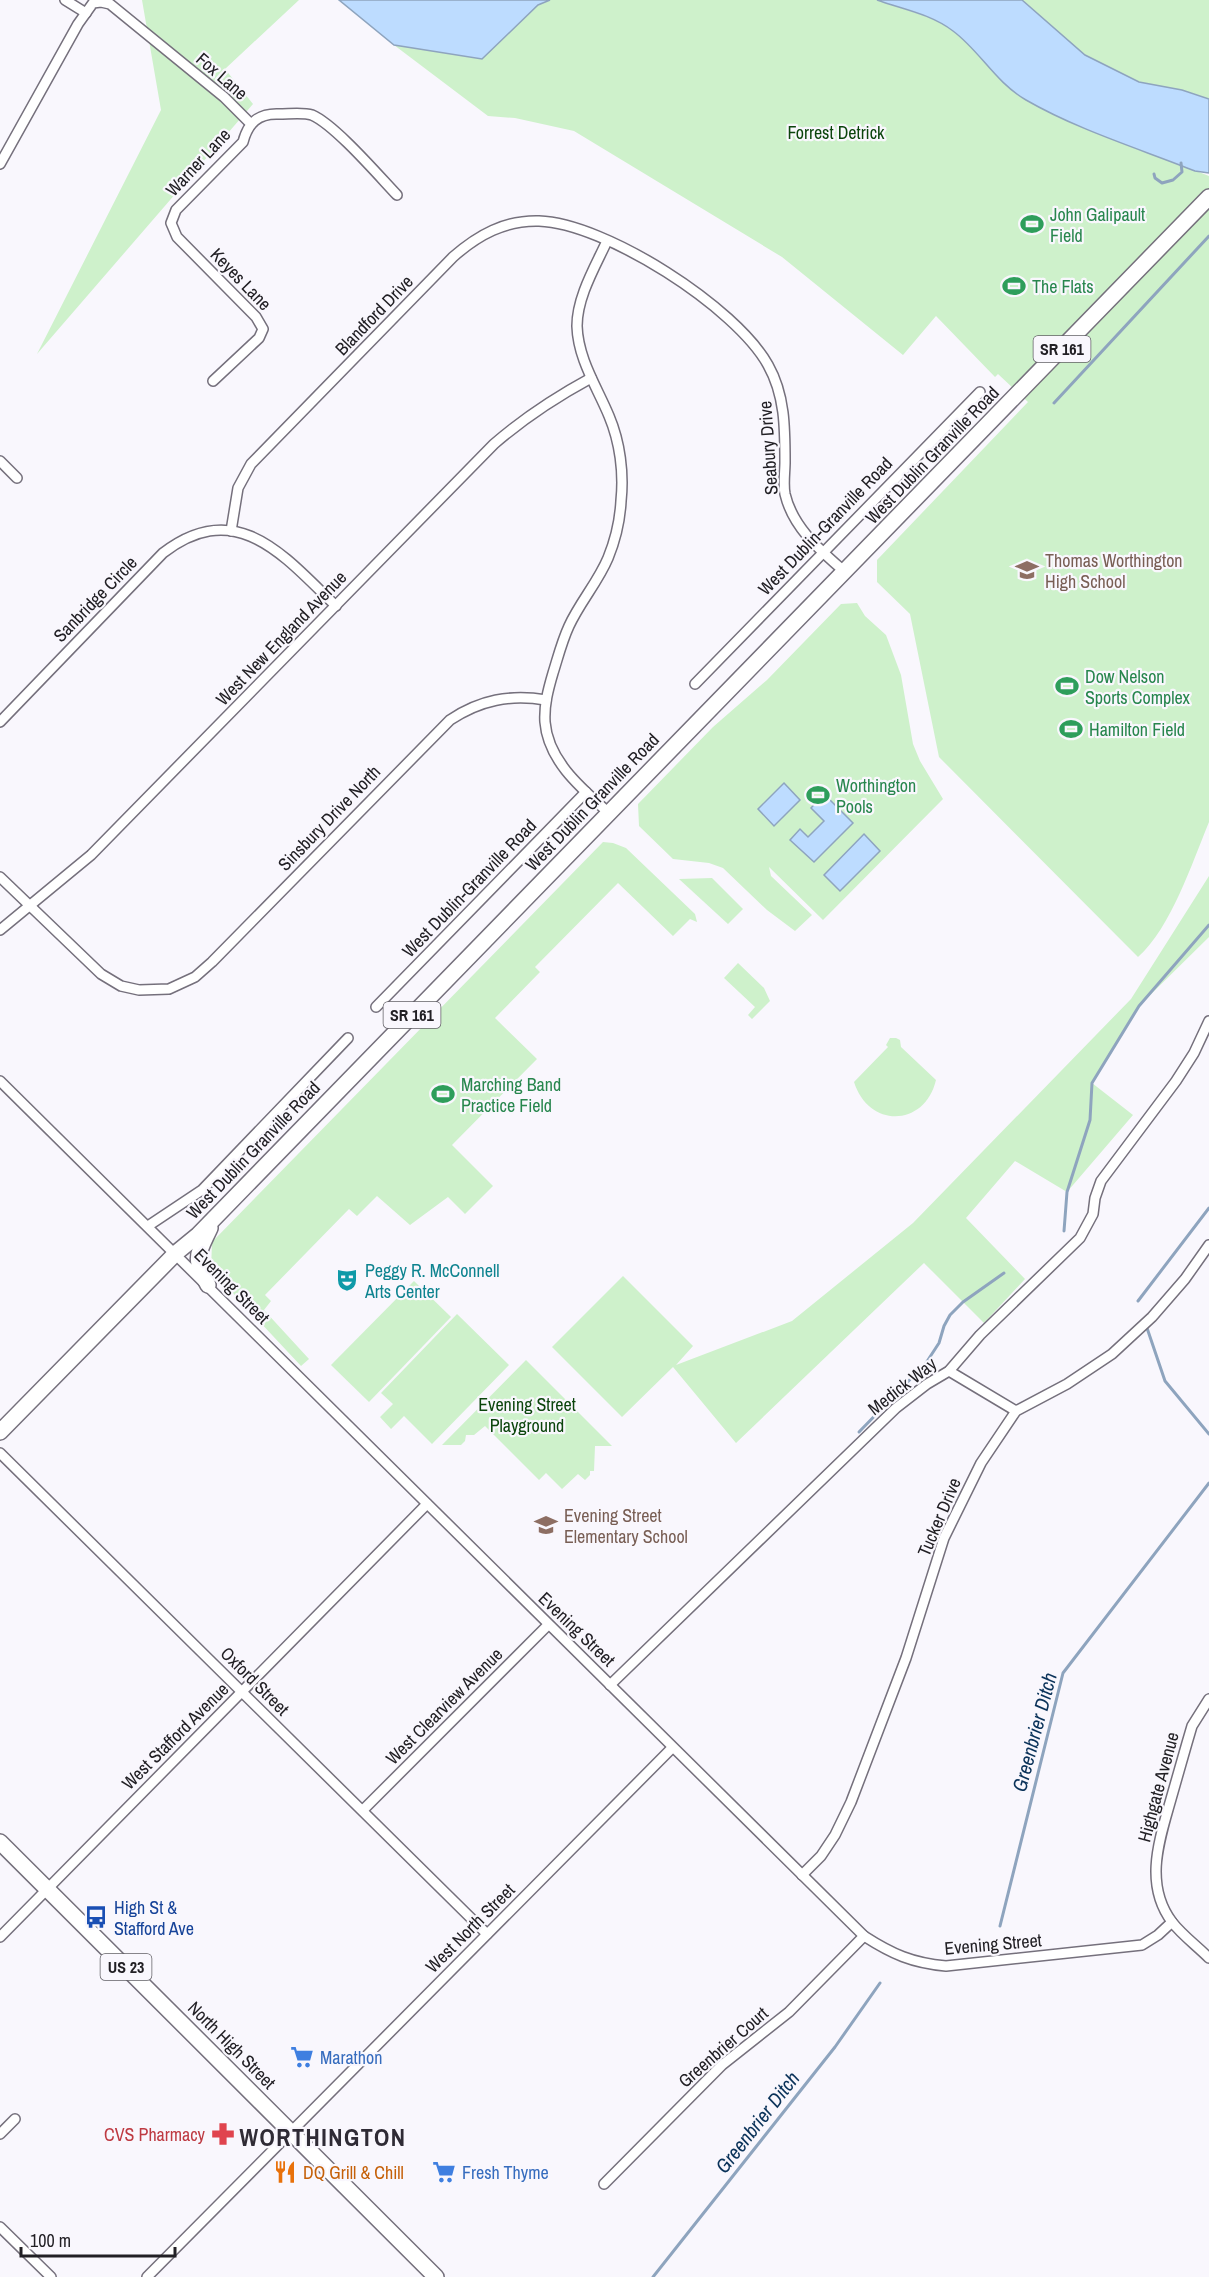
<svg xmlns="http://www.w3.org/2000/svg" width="1209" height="2277" viewBox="0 0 1209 2277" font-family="'Archivo Narrow',sans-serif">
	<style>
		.green { fill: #cef1cb }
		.water { fill: #bddcff; stroke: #8ea4be; stroke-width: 1.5 }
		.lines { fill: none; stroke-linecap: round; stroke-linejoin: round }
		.stream { stroke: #8ea4be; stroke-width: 3 }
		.minor-casing { stroke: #75707c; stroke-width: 12 }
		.primary-casing { stroke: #75707c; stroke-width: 18 }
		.minor { stroke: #fff; stroke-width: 9 }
		.primary { stroke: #fff; stroke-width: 15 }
		.labels { text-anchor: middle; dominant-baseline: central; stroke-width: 4.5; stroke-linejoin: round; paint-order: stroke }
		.shield { fill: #f9f7fd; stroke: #626066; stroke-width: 1.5 }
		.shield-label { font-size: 16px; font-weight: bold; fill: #222025 }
		.street-label { font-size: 18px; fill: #222025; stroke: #f9f7fd }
		.park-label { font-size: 18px; fill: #0b450c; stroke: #f9f7fd }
		.leisure-label { font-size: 18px; fill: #27864d; stroke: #f9f7fd; text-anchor: start }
		.education-label { font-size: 18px; fill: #785e54; stroke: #f9f7fd; text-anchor: start }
		.culture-label { font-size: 18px; fill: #0d838f; stroke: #f9f7fd; text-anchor: start }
		.transit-label { font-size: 18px; fill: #164399; stroke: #f9f7fd; text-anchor: start }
		.shop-label { font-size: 18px; fill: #366cbe; stroke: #f9f7fd; text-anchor: start }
		.health-label { font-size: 18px; fill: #be3a42; stroke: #f9f7fd; text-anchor: end }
		.food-label { font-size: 18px; fill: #c56008; stroke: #f9f7fd; text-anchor: start }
		.water-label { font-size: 20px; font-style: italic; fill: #0a3259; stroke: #f9f7fd }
		.district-label { font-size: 24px; font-weight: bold; letter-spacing: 1.5px; fill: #2f2b35; stroke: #f9f7fd }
	</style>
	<rect width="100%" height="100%" fill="#f9f7fd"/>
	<g class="green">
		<path d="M142,0H299L225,69L253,104L37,354L161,110Z"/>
		<path d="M550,0H877L937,20L955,32L1057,116L1209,176V822C1192,863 1171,928 1138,957L939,757L910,614L877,582V560L1028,402L998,374L995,377L936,316L903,355L782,257L574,131L515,118L488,116L394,45L482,59L538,5Z"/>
		<path d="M1022,0H1209V99L1182,90L1139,82L1084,55Z"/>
		<path d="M857,603L865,616L886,635L901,675L913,744L920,761L943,799L823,920L769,867L771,876L812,915L795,931L767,910L723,868L709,863L673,859L639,826L638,804L713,727L767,680L841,604Z"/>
		<path d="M603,842L613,843L626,848L695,914L697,922L690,919L673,936L618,883L535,967L540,972L495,1018L537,1059L452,1145L493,1186L465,1214L448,1197L410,1225L377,1196L357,1216L349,1209L265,1295L271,1301L264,1310L309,1359L301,1366L211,1270L212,1242Z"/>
		<path d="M1209,876V937L1139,1006L1092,1083L1133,1115L1067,1192L1015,1161L966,1218L1025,1279L984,1323L924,1263L736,1443L673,1367L622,1417L552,1347L623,1276L693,1346L676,1365L792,1321L913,1223L1131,999Z"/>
		<path d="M712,878L743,909L728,924L679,879Z"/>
		<path d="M738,963L764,988L770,1001L752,1019L748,1015L755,1007L724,978Z"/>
		<path d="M890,1038H896L900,1040L901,1047L936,1080C925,1127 869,1129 854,1082L888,1047L886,1045Z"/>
		<path d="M414,1281L451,1317L369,1402L331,1365Z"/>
		<path d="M457,1314L509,1365L432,1444L404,1416L391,1429L380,1417L393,1404L381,1393Z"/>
		<path d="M526,1360L612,1446H595L594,1471H590V1475L585,1480L578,1474L562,1489L546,1473L539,1480L485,1426L474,1435H466L465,1441L461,1445H442Z"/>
	</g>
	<g class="water">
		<path d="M339,0H550L538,5L482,59L394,45Z"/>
		<path d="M877,0H1022L1085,55L1139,82L1182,90L1209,99V173L1195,171C1140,149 1078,130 1026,100C995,82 980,51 953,31C931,14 902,9 877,0Z"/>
		<path d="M784,783L800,800L774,826L758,809Z"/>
		<path d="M824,794L853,823L814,862L790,840L800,829L808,837L824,821L811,808Z"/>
		<path d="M864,834L880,851L840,891L824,875Z"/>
	</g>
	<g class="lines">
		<g class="stream">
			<path d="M1154,174L1155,178L1162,183L1173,180L1182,172L1181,163"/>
			<path d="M1054,403L1209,236"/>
			<path d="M1064,1231L1067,1192L1090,1120L1092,1083L1139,1006L1209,925"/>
			<path d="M1138,1301L1209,1208"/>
			<path d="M1147,1328L1165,1381L1209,1434"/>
			<path d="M859,1432L926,1363L939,1343L944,1326L950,1315L963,1302L1004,1273"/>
			<path d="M1000,1926L1063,1673L1209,1483"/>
			<path d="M653,2277L835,2047L880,1983"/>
		</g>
		<g class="minor-casing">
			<g id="minor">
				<path d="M65,0L86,13"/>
				<path d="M0,164L78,24L93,3L101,2L110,4L224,97L251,124"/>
				<path d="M607,241C595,267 577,297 577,326C578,359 597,387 609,416C620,442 624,473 621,501C620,520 615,541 608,558C598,582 580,602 569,626C562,641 558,657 553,673C548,690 544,705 545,722C548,761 582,789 609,813"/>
				<path d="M213,381L259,338L263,329L256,317L177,237L171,223L176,210L243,142C248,123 258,113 279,114C289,114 303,112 312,115C335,125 378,175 397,195"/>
				<path d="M0,461L17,478"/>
				<path d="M231,531L238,488L251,464L453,257C478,235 505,220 539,221C605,223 736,307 768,365C785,395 785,428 785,462C785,472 783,484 785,494C793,528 820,550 845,572"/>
				<path d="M695,684L980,392"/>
				<path d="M0,722L163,553C237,496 285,557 336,606"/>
				<path d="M0,877L101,974L121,986L139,990L169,989L195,977L212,962L450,720C480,700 510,694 546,700"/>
				<path d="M0,930L91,855L494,444C524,418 556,397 591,378"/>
				<path d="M376,1007L586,792"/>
				<path d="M0,1081L864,1936C892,1954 912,1963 946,1966L1142,1945L1158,1935L1172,1922"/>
				<path d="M148,1226L202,1190L348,1038"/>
				<path d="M949,1371L1016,1411"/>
				<path d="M0,1453L487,1934"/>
				<path d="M610,1685L896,1408L927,1384L949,1371L980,1335L1080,1238L1093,1214L1095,1198L1101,1181L1176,1081L1194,1053L1209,1021"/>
				<path d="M1209,1699L1192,1726L1187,1743C1181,1764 1175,1785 1169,1806C1158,1844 1145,1886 1172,1922C1182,1935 1197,1946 1209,1958"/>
				<path d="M363,1810L548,1625"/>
				<path d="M802,1875L821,1856L835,1835L851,1802L906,1658L944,1538L981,1463L1016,1411L1067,1384L1112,1354L1152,1317L1185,1279L1209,1245"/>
				<path d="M0,1937L427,1504"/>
				<path d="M0,2134L15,2119"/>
				<path d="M604,2184L722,2065L789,2012L864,1936"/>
				<path d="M0,2227L51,2277"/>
				<path d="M147,2277L672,1748"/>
			</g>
		</g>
		<g class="primary-casing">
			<g id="primary">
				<path d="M208,1285C193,1257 197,1256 210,1228"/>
				<path d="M0,1432L176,1253L198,1235L1209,197"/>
				<path d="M0,1842L436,2277"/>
			</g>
		</g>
		<use href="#minor" class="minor"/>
		<use href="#primary" class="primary"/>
	</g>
	<defs>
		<g id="stadium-bare" transform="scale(1.8)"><path d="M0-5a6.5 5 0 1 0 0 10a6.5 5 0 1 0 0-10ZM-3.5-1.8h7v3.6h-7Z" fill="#2e9e5b" stroke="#f9f7fd" stroke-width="2.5" paint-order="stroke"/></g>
		<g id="school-bare" transform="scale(1.8)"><path d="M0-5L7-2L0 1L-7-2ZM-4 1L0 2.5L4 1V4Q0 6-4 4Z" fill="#8d6e63" stroke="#f9f7fd" stroke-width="2.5" paint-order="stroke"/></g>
		<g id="theatre-bare" transform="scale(1.8)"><path d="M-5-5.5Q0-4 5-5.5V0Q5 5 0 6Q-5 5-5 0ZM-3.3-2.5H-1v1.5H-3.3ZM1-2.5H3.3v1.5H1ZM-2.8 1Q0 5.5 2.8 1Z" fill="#0f9aa8" stroke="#f9f7fd" stroke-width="2.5" paint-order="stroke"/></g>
		<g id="bus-bare" transform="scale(1.8)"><path d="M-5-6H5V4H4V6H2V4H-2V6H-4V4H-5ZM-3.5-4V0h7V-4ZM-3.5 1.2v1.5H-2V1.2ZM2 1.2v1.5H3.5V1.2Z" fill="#1a4fb4" stroke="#f9f7fd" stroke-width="2.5" paint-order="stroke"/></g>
		<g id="supermarket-bare" transform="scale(1.8)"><path d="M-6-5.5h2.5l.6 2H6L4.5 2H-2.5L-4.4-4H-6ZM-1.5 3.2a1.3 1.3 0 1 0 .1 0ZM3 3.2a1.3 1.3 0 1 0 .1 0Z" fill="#3f7fe0" stroke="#f9f7fd" stroke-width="2.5" paint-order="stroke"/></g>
		<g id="pharmacy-bare" transform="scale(1.8)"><path d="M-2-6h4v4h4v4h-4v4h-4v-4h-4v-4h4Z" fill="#e0444e" stroke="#f9f7fd" stroke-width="2.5" paint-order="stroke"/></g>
		<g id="restaurant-bare" transform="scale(1.8)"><path d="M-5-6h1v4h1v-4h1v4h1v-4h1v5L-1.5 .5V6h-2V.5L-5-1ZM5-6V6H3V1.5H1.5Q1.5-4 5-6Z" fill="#e8710a" stroke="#f9f7fd" stroke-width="2.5" paint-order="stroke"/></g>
	</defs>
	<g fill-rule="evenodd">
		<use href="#stadium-bare" x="1032" y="224"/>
		<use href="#stadium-bare" x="1014" y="286"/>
		<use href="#school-bare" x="1027" y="570"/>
		<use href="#stadium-bare" x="1067" y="686"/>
		<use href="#stadium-bare" x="1071" y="729"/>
		<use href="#stadium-bare" x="818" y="795"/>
		<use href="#stadium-bare" x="443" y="1094"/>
		<use href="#theatre-bare" x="347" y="1280"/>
		<use href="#school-bare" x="546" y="1525"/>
		<use href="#bus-bare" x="96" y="1917"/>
		<use href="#supermarket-bare" x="302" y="2057"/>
		<use href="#pharmacy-bare" x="223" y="2134"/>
		<use href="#restaurant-bare" x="285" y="2172"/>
		<use href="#supermarket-bare" x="444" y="2172"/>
	</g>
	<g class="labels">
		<g class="shield">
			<rect x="1033.5" y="336" width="57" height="26" rx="4.5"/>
			<rect x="383.5" y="1002" width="57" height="26" rx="4.5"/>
			<rect x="100.5" y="1954" width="51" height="26" rx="4.5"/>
		</g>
		<g class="shield-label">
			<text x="1062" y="349">SR 161</text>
			<text x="412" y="1015">SR 161</text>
			<text x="126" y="1967">US 23</text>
		</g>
		<g class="street-label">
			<text transform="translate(222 76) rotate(41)">Fox Lane</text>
			<text transform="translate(198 162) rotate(-47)">Warner Lane</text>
			<text transform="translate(241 279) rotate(46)">Keyes Lane</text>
			<text transform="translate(374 315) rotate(-46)">Blandford Drive</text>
			<text transform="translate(768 448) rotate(-94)">Seabury Drive</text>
			<text transform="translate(932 455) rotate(-46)">West Dublin Granville Road</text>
			<text transform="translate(825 526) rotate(-46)">West Dublin-Granville Road</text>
			<text transform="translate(95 599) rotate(-46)">Sanbridge Circle</text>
			<text transform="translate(281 638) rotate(-46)">West New England Avenue</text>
			<text transform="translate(592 802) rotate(-46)">West Dublin Granville Road</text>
			<text transform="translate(329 818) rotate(-46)">Sinsbury Drive North</text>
			<text transform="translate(469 888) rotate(-46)">West Dublin-Granville Road</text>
			<text transform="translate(253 1150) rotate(-46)">West Dublin Granville Road</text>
			<text transform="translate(232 1286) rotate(45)">Evening Street</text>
			<text transform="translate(902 1386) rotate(-38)">Medick Way</text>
			<text transform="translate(939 1517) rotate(-67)">Tucker Drive</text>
			<text transform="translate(577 1629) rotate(44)">Evening Street</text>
			<text transform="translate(255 1681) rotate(45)">Oxford Street</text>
			<text transform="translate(444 1706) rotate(-45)">West Clearview Avenue</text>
			<text transform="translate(175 1736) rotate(-45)">West Stafford Avenue</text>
			<text transform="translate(1158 1787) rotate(-75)">Highgate Avenue</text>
			<text transform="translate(470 1928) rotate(-45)">West North Street</text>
			<text transform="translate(993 1944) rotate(-5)">Evening Street</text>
			<text transform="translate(232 2045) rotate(45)">North High Street</text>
			<text transform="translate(723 2047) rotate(-41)">Greenbrier Court</text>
		</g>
		<g class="park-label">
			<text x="836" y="132">Forrest Detrick</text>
			<text x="527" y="1404">Evening Street<tspan x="527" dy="21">Playground</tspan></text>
		</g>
		<g class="leisure-label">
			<text x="1050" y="214">John Galipault<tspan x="1050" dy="21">Field</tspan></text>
			<text x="1032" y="286">The Flats</text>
			<text x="1085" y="676">Dow Nelson<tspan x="1085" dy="21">Sports Complex</tspan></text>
			<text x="1089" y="729">Hamilton Field</text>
			<text x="836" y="785">Worthington<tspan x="836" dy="21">Pools</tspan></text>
			<text x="461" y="1084">Marching Band<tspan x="461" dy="21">Practice Field</tspan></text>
		</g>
		<g class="education-label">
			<text x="1045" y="560">Thomas Worthington<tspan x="1045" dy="21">High School</tspan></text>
			<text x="564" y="1515">Evening Street<tspan x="564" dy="21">Elementary School</tspan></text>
		</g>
		<g class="culture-label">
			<text x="365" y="1270">Peggy R. McConnell<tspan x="365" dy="21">Arts Center</tspan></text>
		</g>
		<g class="transit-label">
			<text x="114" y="1907">High St &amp;<tspan x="114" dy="21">Stafford Ave</tspan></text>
		</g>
		<g class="shop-label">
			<text x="320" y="2057">Marathon</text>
			<text x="462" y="2172">Fresh Thyme</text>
		</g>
		<g class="health-label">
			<text x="205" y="2134">CVS Pharmacy</text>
		</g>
		<g class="food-label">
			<text x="303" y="2172">DQ Grill &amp; Chill</text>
		</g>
		<g class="water-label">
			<text transform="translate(1034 1732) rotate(-75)">Greenbrier Ditch</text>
			<text transform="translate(757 2122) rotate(-52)">Greenbrier Ditch</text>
		</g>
		<g class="district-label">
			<text x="323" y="2137">WORTHINGTON</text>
		</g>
	</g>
	<path d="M21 2247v9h154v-9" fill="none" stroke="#222025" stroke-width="3"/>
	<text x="30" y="2247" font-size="18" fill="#222025" stroke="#f9f7fd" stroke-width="4.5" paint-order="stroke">100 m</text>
</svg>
